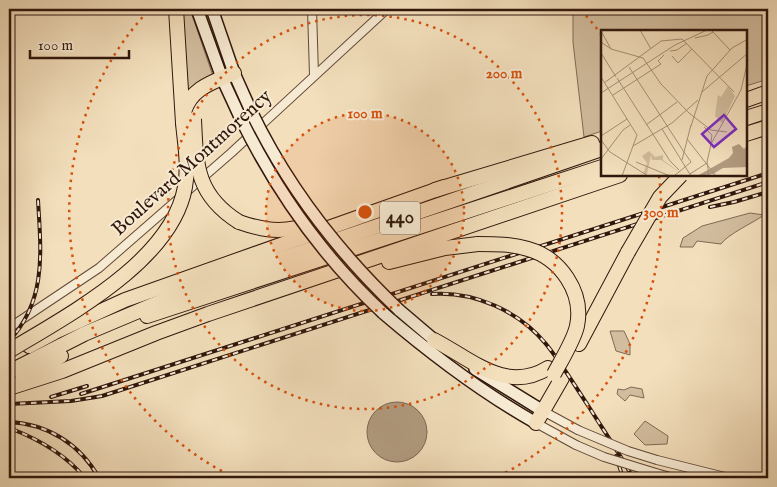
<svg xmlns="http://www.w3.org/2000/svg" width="777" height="487" viewBox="0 0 777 487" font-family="'IM FELL English',serif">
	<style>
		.green { fill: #d2bd9e; stroke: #816a55 }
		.water { fill: #b19b80; stroke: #7d6652 }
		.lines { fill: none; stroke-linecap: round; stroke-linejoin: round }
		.minor-casing { stroke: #614938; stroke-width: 10 }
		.secondary-casing { stroke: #30170c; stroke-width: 14 }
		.motorway-casing { stroke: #30170c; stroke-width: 16 }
		.minor { stroke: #f7ead3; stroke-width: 8 }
		.secondary { stroke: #f7ead3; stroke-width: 11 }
		.motorway { stroke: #f3dfbc; stroke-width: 14 }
		.rail-casing { stroke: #30170c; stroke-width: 4 }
		.rail { stroke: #f7ead3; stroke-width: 2; stroke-dasharray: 5.5; stroke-linecap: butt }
		.minor-bridge-casing { stroke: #614938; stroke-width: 10; stroke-linecap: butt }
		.secondary-bridge-casing { stroke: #30170c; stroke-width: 14; stroke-linecap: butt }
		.motorway-bridge-casing { stroke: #30170c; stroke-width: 16; stroke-linecap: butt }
		.minor-bridge { stroke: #f7ead3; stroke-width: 8 }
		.secondary-bridge { stroke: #f7ead3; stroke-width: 11 }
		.motorway-bridge { stroke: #f3dfbc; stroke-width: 14 }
		.ring { fill: none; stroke: #d6520c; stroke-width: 2.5; stroke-dasharray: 2.5 5 }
		.labels { text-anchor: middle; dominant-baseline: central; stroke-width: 4; stroke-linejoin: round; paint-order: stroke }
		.shield { fill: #f7ead3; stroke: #6c5648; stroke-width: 1 }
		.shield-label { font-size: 19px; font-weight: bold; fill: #30170c }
		.street-label { font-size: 20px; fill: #30170c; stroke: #f7ead3 }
		.inset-road { fill: none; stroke: #a58f76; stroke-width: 1 }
		.view { fill: #7b2cbf; fill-opacity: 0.15; stroke: #7b2cbf; stroke-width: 2.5 }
		.inset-edge { fill: none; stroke: #30170c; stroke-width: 2.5 }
		.centre { fill: #d6520c; stroke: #f7ead3; stroke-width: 2.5 }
		.ring-label { font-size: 15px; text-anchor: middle; font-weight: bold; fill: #d6520c; stroke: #f7ead3; stroke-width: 4; stroke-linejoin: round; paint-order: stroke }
	</style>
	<rect width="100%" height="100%" fill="#f3dfbc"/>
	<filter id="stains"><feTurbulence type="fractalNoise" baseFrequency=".004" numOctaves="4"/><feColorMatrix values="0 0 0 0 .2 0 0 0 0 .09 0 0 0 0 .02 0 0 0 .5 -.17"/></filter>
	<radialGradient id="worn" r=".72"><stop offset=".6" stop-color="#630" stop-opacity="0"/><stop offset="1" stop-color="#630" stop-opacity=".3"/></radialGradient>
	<g class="green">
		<path d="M178,9H190L213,76L187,99Z"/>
		<path d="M573,9H768V79L746,86V31H602V131L584,137L573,42Z"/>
		<path d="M750,213L764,215C753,223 728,234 721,244L697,241L693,247H680L683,238L702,226Z"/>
		<path d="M610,331H624L630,344V355L616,351Z"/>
		<path d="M631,387L642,389L644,398L630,395L625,401L617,394L618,389L624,390Z"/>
		<path d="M645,421L668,436L667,444L645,445L634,434Z"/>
	</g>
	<circle class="water" cx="397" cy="432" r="30"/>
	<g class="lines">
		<g class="minor-casing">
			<g id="minor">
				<path d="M312,9L314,75"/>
				<path d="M9,328L99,268L231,153L387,9"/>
				<path d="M543,411L578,430"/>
				<path d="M536,423L576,445"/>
				<path d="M657,460L729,478"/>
				<path d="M656,473L674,478"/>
			</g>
		</g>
		<g class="secondary-casing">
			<g id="secondary">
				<path d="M197,9L222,78L240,117"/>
				<path d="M212,9L234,73L251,111"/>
				<path d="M399,310L439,344"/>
				<path d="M383,313C431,354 481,392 536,423"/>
				<path d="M475,369L543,411"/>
			</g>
		</g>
		<g class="motorway-casing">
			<g id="motorway">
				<path d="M176,9L183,123"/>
				<path d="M746,100L768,92"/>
				<path d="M184,112C191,88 213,82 234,73"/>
				<path d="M746,118L768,111"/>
				<path d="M746,134L768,127"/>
				<path d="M435,190L592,143"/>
				<path d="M239,222C270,233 287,232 318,223"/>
				<path d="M389,262L445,248L478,244"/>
				<path d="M147,316L602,167"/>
				<path d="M434,340C471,359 506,394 548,368"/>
				<path d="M579,344L628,252"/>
				<path d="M29,346L55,332L125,300L444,187"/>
				<path d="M9,372L84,334L179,294L602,149"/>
				<path d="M22,379L61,356"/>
				<path d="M9,388L62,371L156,333L208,314L620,175"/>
				<path d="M536,423L562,378"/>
			</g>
		</g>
		<use href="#minor" class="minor"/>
		<use href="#secondary" class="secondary"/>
		<use href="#motorway" class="motorway"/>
		<g class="rail-casing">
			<g id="rail">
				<path d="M710,207L734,202L768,192"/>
				<path d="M432,294C474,291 519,311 546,344C562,364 575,386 589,407C604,431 620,454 633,478"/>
				<path d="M9,341C47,300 41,252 38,200"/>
				<path d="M81,394L768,173"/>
				<path d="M51,397L87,386"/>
				<path d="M9,404L71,401L102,396L768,182"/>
				<path d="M9,422C48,424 80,444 99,478"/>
				<path d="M12,429C40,440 66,455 85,478"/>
				<path d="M616,456L623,478"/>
			</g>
		</g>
		<use href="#rail" class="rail"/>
		<g class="minor-bridge-casing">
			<g id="minor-bridge">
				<path d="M578,430L628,451L657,460"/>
				<path d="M576,445L604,457L656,473"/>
			</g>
		</g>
		<g class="secondary-bridge-casing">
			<g id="secondary-bridge">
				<path d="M251,111C287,186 339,253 399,310"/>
				<path d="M240,117C275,189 324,258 383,313"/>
			</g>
		</g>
		<g class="motorway-bridge-casing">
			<g id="motorway-bridge">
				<path d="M194,119C196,165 196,195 239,222"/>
				<path d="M478,244C495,244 512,244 528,249C560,258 584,292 577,326C574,340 561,361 554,374"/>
				<path d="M628,252L660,197L681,175"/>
				<path d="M9,351C68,315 172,261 185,187C189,166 185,144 183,123"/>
			</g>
		</g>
		<use href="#minor-bridge" class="minor-bridge"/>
		<use href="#secondary-bridge" class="secondary-bridge"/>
		<use href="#motorway-bridge" class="motorway-bridge"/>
	</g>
	<circle cx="365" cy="212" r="99" fill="#d6520c" fill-opacity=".12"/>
	<g class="ring">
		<circle cx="365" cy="212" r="99"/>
		<circle cx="365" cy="212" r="197"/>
		<path d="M235 478A296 296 0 0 1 149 10M581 10A296 296 0 0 1 601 34M659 176A296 296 0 0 1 495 478"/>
	</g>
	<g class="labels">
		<rect class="shield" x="380" y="201.5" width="40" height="33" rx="4"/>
		<g class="shield-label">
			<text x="400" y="218">440</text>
		</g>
		<g class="street-label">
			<text transform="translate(192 163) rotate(-42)">Boulevard Montmorency</text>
		</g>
	</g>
	<g transform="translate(601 30)">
		<rect width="146" height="146" fill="#f3dfbc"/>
		<path d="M127,56L134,66L121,93L114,86L115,78L117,65L120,67ZM48,121L54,127L62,125V130L84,146L60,130H51L50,125L46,144H42L46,133L41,126Z" fill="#d2bd9e"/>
		<path d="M138,114L143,119L146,116V137L122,138L112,144L96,146L128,128L132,123L131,117Z" fill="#b19b80"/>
		<path class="inset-road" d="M39,0L50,19M0,1L10,19M112,2L129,20M94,8L107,5L112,2L110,0M81,9L133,62M0,12L10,19L42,28L60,54L88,83L110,100L126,102M69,21L76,20L86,13M0,23L15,47M71,26L77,33L91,19M28,37L83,122L81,130M0,47L36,105L32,116M16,48L69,131L78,140M3,53L60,11L81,9M101,62L147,23M0,63L74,15L106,0M12,65L60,34L57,31L63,25M45,95L76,72M90,96L106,46L131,18L147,9M103,97L111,105L110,112M61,99L90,146M0,106L26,89M86,109L115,146M0,110L9,122L47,146M0,129L22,100L29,95M35,132L69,146M89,144L106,133M21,146L32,116L71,93L97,70M73,146L90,132L83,122L90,95M108,146L106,132L110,114L140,60L147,30"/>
		<path class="view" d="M123,85L135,99L113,117L101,104Z"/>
		<rect width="146" height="146" class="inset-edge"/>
	</g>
	<circle cx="365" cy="212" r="8" class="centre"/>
	<g class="ring-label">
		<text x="504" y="78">200 m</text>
		<text x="365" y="118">100 m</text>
		<text x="661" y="217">300 m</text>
	</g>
	<rect width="777" height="487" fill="none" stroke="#f3dfbc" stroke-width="30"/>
	<rect x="10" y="10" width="757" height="467" fill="none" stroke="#30170c" stroke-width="2.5"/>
	<rect x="15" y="15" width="747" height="457" fill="none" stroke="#30170c"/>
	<path d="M30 50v8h99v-8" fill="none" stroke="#30170c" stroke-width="2.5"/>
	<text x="38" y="50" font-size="15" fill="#30170c" stroke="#f7ead3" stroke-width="4" paint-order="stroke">100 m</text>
	<rect width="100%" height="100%" filter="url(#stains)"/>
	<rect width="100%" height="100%" fill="url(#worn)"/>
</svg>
